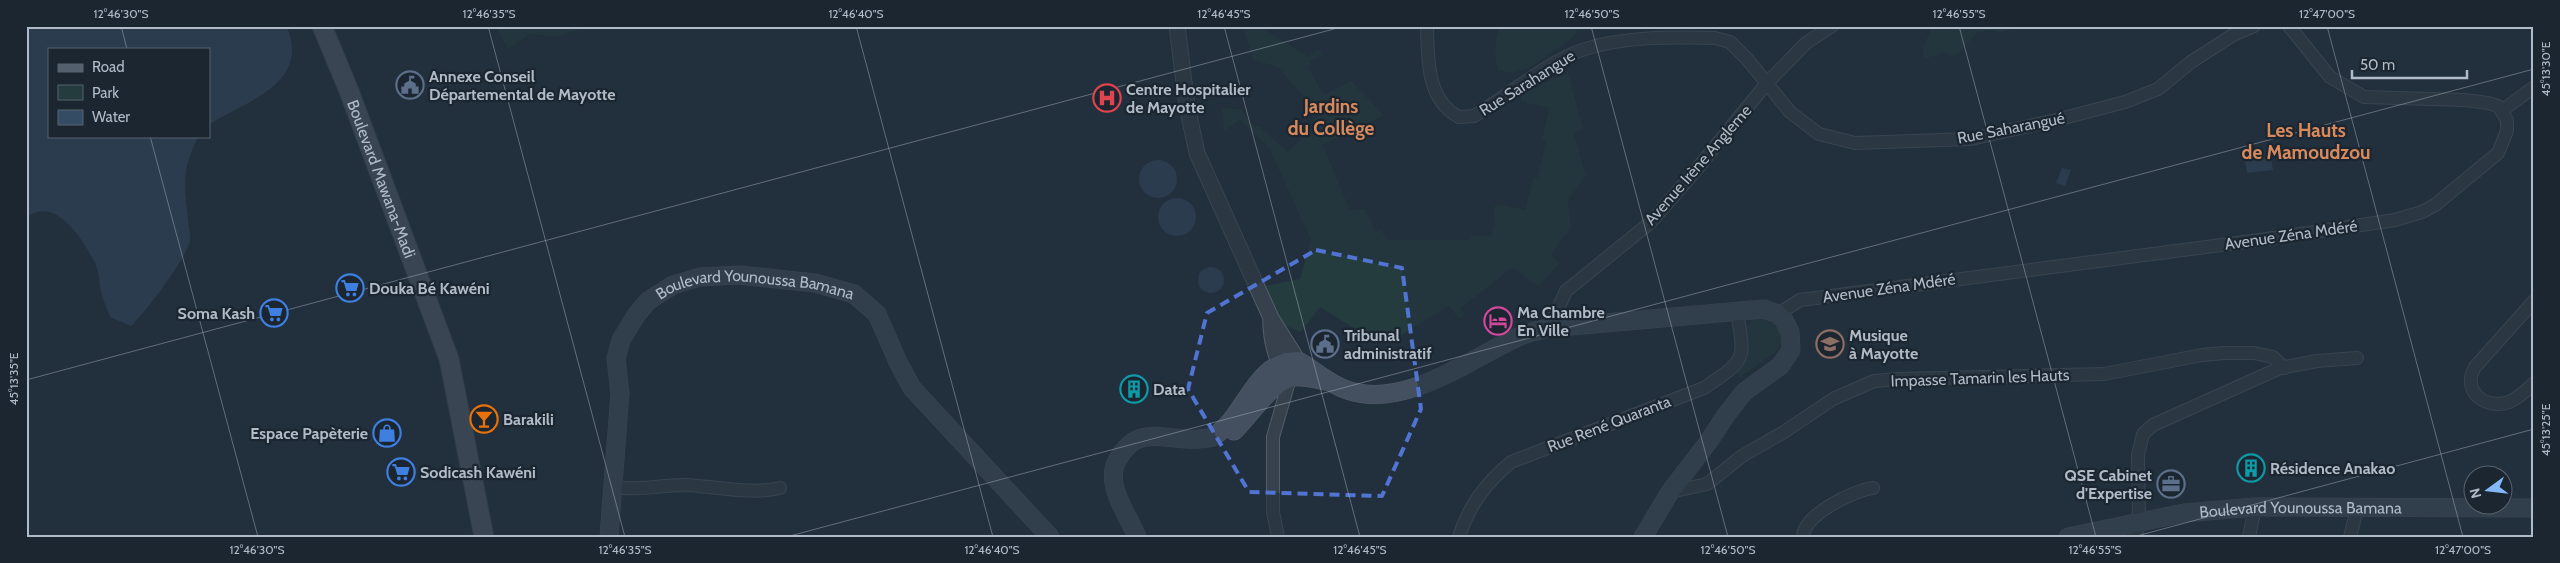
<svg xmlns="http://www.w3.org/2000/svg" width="2560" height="563" viewBox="0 0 2560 563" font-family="Cabin,sans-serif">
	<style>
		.green { fill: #243c3e }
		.water { fill: #354c65 }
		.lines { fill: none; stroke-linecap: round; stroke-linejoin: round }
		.minor-casing { stroke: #545e6a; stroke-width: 14 }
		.tertiary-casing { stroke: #545e6a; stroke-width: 17 }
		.secondary-casing { stroke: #545e6a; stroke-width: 19 }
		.primary-casing { stroke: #3f4a55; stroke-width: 21 }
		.minor { stroke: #36414d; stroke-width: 12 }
		.tertiary { stroke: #36414d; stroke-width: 15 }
		.secondary { stroke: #445060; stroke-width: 18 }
		.primary { stroke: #54606d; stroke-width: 19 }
		.marked { fill: none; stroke: #5174d2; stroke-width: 4; stroke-dasharray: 10 6; stroke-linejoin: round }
		.ticks { fill: none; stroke: #b1bbc8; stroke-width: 1; stroke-opacity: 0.45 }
		.labels { text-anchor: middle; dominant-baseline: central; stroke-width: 4.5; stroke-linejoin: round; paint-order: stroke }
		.poi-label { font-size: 16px; font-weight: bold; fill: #b1bbc8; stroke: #1b2631; text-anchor: start }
		.street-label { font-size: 16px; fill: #b1bbc8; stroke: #1b2631 }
		.quarter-label { font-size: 19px; font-weight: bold; fill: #d88a5c; stroke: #1b2631 }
		.neatline { fill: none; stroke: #b1bbc8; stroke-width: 2 }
		.ticks-label { font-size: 12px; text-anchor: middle; fill: #b1bbc8 }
	</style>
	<rect width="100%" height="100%" fill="#222f3d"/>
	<g class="green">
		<path d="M495,26H591L556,37L530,34L508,49Z"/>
		<path d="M1243,26H1259L1309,57L1317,49L1323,54L1310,61L1311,64L1308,67L1324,95L1351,81L1384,115L1323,145L1350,210L1365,209L1376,232L1382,230L1386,240H1471V236H1490L1495,226L1494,207L1499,204L1525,210L1533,178H1537L1546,141L1542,140L1549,108L1522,102L1519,94L1568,73L1583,128L1574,133L1586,176L1568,200L1571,228L1551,255L1560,263L1539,286L1512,268L1461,308L1465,315L1459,319L1449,306L1395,339H1371L1320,307L1301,332L1283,325L1265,286L1300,279L1311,240L1269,148L1240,120L1224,131L1222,108L1241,109L1253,125L1260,127L1288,152L1316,124L1313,120L1319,115L1278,67L1253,60Z"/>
		<path d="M1499,26H1577V27L1576,33L1570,40L1527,69L1512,73L1498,70C1493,55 1495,41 1499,26Z"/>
		<path d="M1932,26H2020L2001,33L1989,30L1977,33L1959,53L1953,57L1943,53L1924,59L1923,48Z"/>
		<path d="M1759,318C1777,319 1788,334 1777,351L1739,378L1737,373C1749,357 1749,346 1747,326L1752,320Z"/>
	</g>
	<g class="water">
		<path d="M26,26H287C289,33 292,42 292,49C293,91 235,106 209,125V49H49V136H199C182,166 184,185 188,218C188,225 191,234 190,241C187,257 145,313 131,326L110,317C107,309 103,300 101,291C99,282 99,269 94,261C83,240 55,194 26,218Z"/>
		<path d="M2271,157L2273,170L2247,173L2245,160Z"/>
		<circle cx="1158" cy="179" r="19"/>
		<path d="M2062,168L2071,170L2065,186L2056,183Z"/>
		<circle cx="1177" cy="217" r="19"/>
		<circle cx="1211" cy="280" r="13"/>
	</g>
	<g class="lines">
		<g class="minor-casing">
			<g id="minor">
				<path d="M1427,26C1428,58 1426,100 1459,117L1474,116C1507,97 1547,62 1582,50C1623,36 1672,37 1715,38L1730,42L1748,60L1790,112L1819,134L1855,143L1971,139L2056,120L2125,102L2158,89L2191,62L2233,35L2254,26"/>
				<path d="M2503,110L2534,87"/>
				<path d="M2534,301L2475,367C2461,391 2485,410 2509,402C2518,398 2527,390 2534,383"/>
				<path d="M1778,314L1800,300L2260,240L2395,220L2422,212L2435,205L2498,153L2507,131V120L2498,106L2488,103L2465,100L2364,97L2330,77L2289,26"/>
				<path d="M1549,328L1566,291L1651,222L1696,170L1767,83L1806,43L1832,26"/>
				<path d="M614,487C637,491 660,485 684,485C716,486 748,495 780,488"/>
				<path d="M1670,492L1707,484L1742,456L1784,432L1833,399L1874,381L1898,379L2104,374L2202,355L2224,353H2254L2273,357L2284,368"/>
				<path d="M1278,537L1273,512V437L1290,378"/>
				<path d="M1459,537C1469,505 1486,483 1511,462L1704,388C1747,359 1745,361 1737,311"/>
				<path d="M1803,537C1803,515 1854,490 1873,488"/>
				<path d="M2136,537L2139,523L2138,455L2143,434L2153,425L2280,368L2317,361L2357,358"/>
				<path d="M2249,537L2255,507"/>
				<path d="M2350,537L2357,509"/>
			</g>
		</g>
		<g class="tertiary-casing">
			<path id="tertiary" d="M1177,26L1187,106L1197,153L1271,318L1298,361L1290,378C1276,368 1270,334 1271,318"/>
		</g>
		<g class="secondary-casing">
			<g id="secondary">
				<path d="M1234,431C1250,416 1273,379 1294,377C1305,376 1315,379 1325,381"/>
				<path id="s1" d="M609,537L620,393L616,359L621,340L637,314L648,301L673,285L700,277L739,275L815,283L854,294L877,314L898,362L912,388L1050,537"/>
				<path d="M1137,537C1128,514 1103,484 1118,459C1139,422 1166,442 1199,439C1204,438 1209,439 1214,436C1247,416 1253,361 1298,361C1315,370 1328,384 1347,390C1405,410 1469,359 1520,336C1529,332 1540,330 1549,328L1764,309L1778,314L1784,320L1790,332L1791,350L1780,366L1744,392L1726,415L1709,441L1670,492L1643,537"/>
				<path id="s2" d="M2068,537L2184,513L2255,507L2534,508"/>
			</g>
		</g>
		<g class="primary-casing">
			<g id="primary">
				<path id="s3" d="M322,26L349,91L449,359L484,537"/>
			</g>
		</g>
		<use href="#minor" class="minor"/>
		<use href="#tertiary" class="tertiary"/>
		<use href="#secondary" class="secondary"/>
		<use href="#primary" class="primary"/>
	</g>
	<path d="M0 0H2560V563H0ZM1316,250L1402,268L1421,409L1382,496L1249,492L1188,389L1207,313Z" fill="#222f3d" fill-opacity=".55" fill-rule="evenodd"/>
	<path class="marked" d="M1316,250L1402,268L1421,409L1382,496L1249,492L1188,389L1207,313Z"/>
	<path class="ticks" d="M121,26L127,49M488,26L625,537M856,26L993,537M1224,26L1360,537M1591,26L1728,537M1959,26L2096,537M2327,26L2463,537M150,136L258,537M26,380L1345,26M786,537L2534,69M2133,537L2534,429"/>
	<defs>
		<g id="civic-ring" transform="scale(1.4375)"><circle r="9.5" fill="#1b2631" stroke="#5c6f8a" stroke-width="1.5"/><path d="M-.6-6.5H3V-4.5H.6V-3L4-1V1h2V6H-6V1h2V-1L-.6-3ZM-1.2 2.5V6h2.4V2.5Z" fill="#5c6f8a"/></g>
		<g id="hospital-ring" transform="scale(1.4375)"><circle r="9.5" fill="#1b2631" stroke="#e0444e" stroke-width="1.5"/><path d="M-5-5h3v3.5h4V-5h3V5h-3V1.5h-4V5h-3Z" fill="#e0444e"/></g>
		<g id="supermarket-ring" transform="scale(1.4375)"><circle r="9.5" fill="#1b2631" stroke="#3f7fe0" stroke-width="1.5"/><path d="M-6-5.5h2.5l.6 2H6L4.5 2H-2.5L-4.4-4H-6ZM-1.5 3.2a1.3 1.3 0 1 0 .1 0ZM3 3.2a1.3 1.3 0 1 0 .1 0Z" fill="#3f7fe0"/></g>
		<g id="hotel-ring" transform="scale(1.4375)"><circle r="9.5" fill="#1b2631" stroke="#d1479c" stroke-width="1.5"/><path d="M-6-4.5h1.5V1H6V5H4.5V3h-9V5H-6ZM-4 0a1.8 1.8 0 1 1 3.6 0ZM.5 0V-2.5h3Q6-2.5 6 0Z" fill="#d1479c"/></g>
		<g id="school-ring" transform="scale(1.4375)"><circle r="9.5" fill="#1b2631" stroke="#8d6e63" stroke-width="1.5"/><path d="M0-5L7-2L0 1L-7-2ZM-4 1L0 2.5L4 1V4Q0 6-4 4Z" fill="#8d6e63"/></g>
		<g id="building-ring" transform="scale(1.4375)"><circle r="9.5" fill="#1b2631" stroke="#0f9aa8" stroke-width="1.5"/><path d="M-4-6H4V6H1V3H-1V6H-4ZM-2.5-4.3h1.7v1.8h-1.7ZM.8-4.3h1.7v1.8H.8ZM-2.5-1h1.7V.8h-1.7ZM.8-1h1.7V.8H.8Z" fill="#0f9aa8"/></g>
		<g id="bar-ring" transform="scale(1.4375)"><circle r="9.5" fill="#1b2631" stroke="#e8710a" stroke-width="1.5"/><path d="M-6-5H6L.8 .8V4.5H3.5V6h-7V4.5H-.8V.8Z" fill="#e8710a"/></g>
		<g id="shop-ring" transform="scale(1.4375)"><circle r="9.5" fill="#1b2631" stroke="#3f7fe0" stroke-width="1.5"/><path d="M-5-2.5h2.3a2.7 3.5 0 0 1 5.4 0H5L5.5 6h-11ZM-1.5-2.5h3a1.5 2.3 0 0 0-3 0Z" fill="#3f7fe0"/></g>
		<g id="office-ring" transform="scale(1.4375)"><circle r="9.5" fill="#1b2631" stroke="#5c6f8a" stroke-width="1.5"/><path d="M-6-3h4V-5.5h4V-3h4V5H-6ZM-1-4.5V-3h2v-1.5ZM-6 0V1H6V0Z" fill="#5c6f8a"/></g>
	</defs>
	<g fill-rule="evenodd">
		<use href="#civic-ring" x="410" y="85"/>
		<use href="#hospital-ring" x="1107" y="98"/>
		<use href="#supermarket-ring" x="350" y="288"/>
		<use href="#supermarket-ring" x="274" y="313"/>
		<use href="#hotel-ring" x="1498" y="321"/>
		<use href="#civic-ring" x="1325" y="344"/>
		<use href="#school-ring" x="1830" y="344"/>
		<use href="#building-ring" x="1134" y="389"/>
		<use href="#bar-ring" x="484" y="419"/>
		<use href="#shop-ring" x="387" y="433"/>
		<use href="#building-ring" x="2251" y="468"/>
		<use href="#supermarket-ring" x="401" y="472"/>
		<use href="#office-ring" x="2171" y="484"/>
	</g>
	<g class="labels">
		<g class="poi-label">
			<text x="429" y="76">Annexe Conseil<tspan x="429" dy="18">Départemental de Mayotte</tspan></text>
			<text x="1126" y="89">Centre Hospitalier<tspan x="1126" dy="18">de Mayotte</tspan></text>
			<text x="369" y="288">Douka Bé Kawéni</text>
			<text x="1517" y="312">Ma Chambre<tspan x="1517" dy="18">En Ville</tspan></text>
			<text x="255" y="313" text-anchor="end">Soma Kash</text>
			<text x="1344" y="335">Tribunal<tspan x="1344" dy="18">administratif</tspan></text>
			<text x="1849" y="335">Musique<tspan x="1849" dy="18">à Mayotte</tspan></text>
			<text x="1153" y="389">Data</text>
			<text x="503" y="419">Barakili</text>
			<text x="368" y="433" text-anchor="end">Espace Papèterie</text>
			<text x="2270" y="468">Résidence Anakao</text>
			<text x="420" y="472">Sodicash Kawéni</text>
			<text x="2152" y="475" text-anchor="end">QSE Cabinet<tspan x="2152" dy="18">d'Expertise</tspan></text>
		</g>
		<g class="street-label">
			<text transform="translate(1527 83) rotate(-32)">Rue Sarahangue</text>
			<text transform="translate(2011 128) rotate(-11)">Rue Saharangué</text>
			<text transform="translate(1698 165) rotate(-49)">Avenue Irène Angleme</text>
			<text stroke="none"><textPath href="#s3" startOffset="164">Boulevard Mawana-Madi</textPath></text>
			<text transform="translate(2291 235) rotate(-8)">Avenue Zéna Mdéré</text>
			<text transform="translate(1889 288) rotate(-8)">Avenue Zéna Mdéré</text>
			<text stroke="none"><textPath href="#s1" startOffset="358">Boulevard Younoussa Bamana</textPath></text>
			<text transform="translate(1980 378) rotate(-2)">Impasse Tamarin les Hauts</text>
			<text transform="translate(1609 424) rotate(-21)">Rue René Quaranta</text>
			<text stroke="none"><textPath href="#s2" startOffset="235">Boulevard Younoussa Bamana</textPath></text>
		</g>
		<g class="quarter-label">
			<text x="1331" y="106">Jardins<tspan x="1331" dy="22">du Collège</tspan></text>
			<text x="2306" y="130">Les Hauts<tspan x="2306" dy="22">de Mamoudzou</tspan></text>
		</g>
	</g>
	<rect width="2560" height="563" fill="none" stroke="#1b2631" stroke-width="55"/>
	<rect x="48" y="48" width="162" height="90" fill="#1b2631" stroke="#57626d"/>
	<rect x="58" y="64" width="25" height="8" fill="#54606d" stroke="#57626d"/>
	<text x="92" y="72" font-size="15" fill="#b1bbc8">Road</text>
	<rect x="58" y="85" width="25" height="15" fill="#243c3e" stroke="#57626d"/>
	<text x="92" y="98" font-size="15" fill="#b1bbc8">Park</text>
	<rect x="58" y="110" width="25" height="15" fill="#354c65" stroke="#57626d"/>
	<text x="92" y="122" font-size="15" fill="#b1bbc8">Water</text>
	<g transform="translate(2488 490) rotate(255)"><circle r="24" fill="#1b2631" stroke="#57626d"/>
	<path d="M0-4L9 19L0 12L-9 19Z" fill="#83b9fb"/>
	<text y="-8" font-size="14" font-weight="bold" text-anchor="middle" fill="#b1bbc8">N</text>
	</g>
	<path d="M2352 70v8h115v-8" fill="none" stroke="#b1bbc8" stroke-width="2.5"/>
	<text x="2360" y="70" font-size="15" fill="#b1bbc8" stroke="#1b2631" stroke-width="4" paint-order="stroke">50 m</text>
	<rect x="28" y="28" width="2504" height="508" class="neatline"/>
	<g class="ticks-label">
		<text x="121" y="18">12°46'30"S</text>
		<text x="489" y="18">12°46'35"S</text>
		<text x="856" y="18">12°46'40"S</text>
		<text x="1224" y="18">12°46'45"S</text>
		<text x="1592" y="18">12°46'50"S</text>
		<text x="1959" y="18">12°46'55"S</text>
		<text x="2327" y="18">12°47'00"S</text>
		<text transform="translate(2546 69) rotate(-90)" y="4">45°13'30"E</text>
		<text transform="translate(14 379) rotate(-90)" y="4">45°13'35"E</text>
		<text transform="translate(2546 430) rotate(-90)" y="4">45°13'25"E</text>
		<text x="257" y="554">12°46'30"S</text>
		<text x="625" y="554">12°46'35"S</text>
		<text x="992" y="554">12°46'40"S</text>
		<text x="1360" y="554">12°46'45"S</text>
		<text x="1728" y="554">12°46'50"S</text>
		<text x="2095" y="554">12°46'55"S</text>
		<text x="2463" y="554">12°47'00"S</text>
	</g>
</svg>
